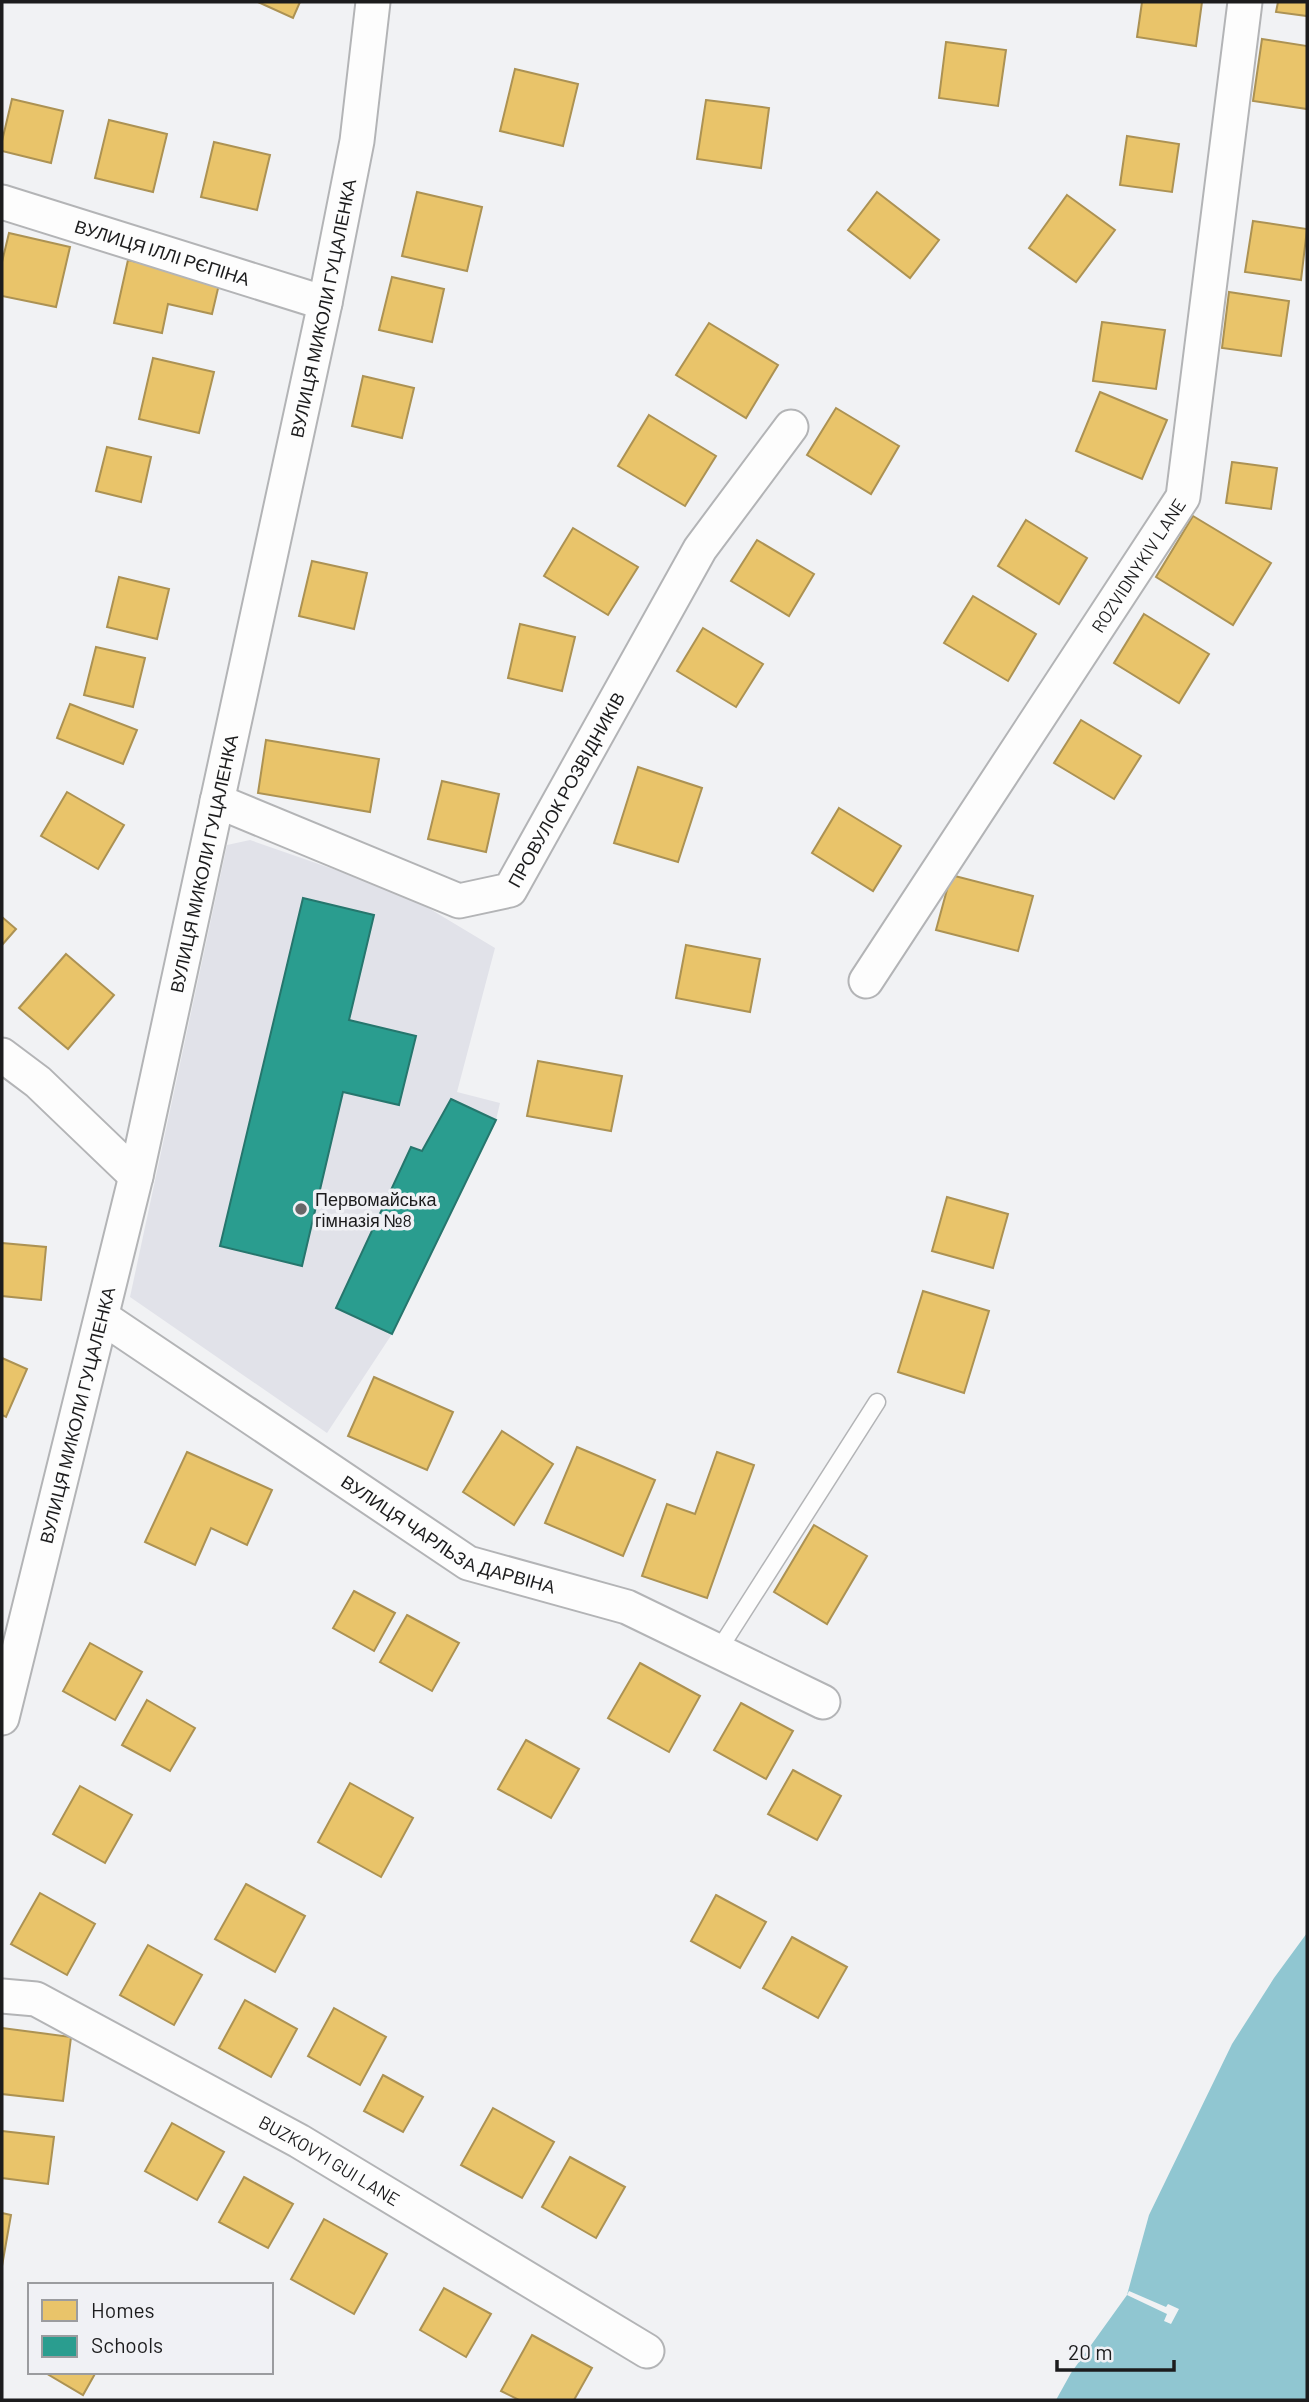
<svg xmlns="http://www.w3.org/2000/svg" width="1309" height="2402" viewBox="0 0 1309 2402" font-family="Barlow,sans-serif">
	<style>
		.built { fill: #e1e2e9 }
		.water { fill: #90c6d1 }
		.pier { fill: #f1f2f4 }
		.homes { fill: #e9c46a; stroke: #ac9253; stroke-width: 2 }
		.schools { fill: #2a9d8f; stroke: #26766d; stroke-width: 2 }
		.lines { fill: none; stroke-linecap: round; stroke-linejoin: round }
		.lane-casing { stroke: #b3b4b6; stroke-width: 19 }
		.street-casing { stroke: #b3b4b6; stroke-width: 37 }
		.lane { stroke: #fdfdfd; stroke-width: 16 }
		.street { stroke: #fdfdfd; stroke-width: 33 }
		.poi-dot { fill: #676768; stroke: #f0f1f5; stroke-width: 2.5 }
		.labels { text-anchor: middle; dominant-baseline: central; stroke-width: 7; stroke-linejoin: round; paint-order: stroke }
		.street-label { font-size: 18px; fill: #1c1c1d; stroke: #f0f1f5 }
		.poi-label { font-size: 18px; fill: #1c1c1d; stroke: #f0f1f5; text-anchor: start }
	</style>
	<rect width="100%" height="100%" fill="#f1f2f4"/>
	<path class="built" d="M250,840L405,894L495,948L457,1092L500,1103L496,1120L392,1334L327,1433L130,1297L227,845Z"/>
	<path class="water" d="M1307,1933V2400H1056L1071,2373L1127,2295L1149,2215L1232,2044L1274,1978Z"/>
	<path class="pier" d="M1129,2291L1166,2307L1168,2304L1179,2309L1171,2324L1164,2321L1167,2314L1127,2295Z"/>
	<g class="homes">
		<path d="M258,2H300L293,18Z"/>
		<path d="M1142,2H1202L1196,46L1137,37Z"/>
		<path d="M1278,2H1307V16L1276,12Z"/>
		<path d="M1262,39L1307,46V109L1253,101Z"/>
		<path d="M946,42L1006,50L998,106L939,98Z"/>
		<path d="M515,69L578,84L563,146L500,131Z"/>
		<path d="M12,99L63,111L51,163L2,151V141Z"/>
		<path d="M706,100L769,108L761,168L697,159Z"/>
		<path d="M109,120L167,134L153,192L95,178Z"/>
		<path d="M1127,136L1179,144L1172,192L1120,185Z"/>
		<path d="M214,142L270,155L257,210L201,197Z"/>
		<path d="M417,192L482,207L467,271L402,256Z"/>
		<path d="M877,192L939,240L910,278L848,230Z"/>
		<path d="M1067,195L1115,230L1076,282L1029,248Z"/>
		<path d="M1253,221L1307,229L1301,280L1245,272Z"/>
		<path d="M9,233L70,247L56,307L2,296V262Z"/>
		<path d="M128,260L220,280L212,314L168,304L162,333L114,323Z"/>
		<path d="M392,277L444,289L432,342L379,330Z"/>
		<path d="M1229,292L1289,301L1281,356L1222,348Z"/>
		<path d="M1102,322L1165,330L1156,389L1093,381Z"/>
		<path d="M709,323L778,365L746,418L676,375Z"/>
		<path d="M153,358L214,372L199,433L139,419Z"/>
		<path d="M363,376L414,388L402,438L352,426Z"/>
		<path d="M1100,392L1167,420L1142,479L1076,451Z"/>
		<path d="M836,408L899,446L871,494L807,455Z"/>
		<path d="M649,415L716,456L685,506L618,466Z"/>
		<path d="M107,447L151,457L141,502L96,491Z"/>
		<path d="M1232,462L1277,468L1271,509L1226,503Z"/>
		<path d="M1193,516L1271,563L1233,625L1156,577Z"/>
		<path d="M1026,520L1087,558L1059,604L998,566Z"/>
		<path d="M573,528L638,567L608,615L544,576Z"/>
		<path d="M757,540L814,574L789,616L731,581Z"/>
		<path d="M312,561L367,573L354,629L299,616Z"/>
		<path d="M119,577L169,589L157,639L107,627Z"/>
		<path d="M973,596L1036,634L1008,681L944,643Z"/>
		<path d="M1144,614L1209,654L1179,703L1114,663Z"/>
		<path d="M520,624L575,637L562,691L508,678Z"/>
		<path d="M703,628L763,664L736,707L677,671Z"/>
		<path d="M96,647L145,658L133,707L84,695Z"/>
		<path d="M70,704L137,730L123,764L57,738Z"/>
		<path d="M1081,720L1141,756L1114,799L1054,763Z"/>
		<path d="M266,740L379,759L370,812L258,793Z"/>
		<path d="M638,767L702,788L678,862L614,843Z"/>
		<path d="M442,781L499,794L486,852L428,839Z"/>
		<path d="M67,792L124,825L98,869L41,836Z"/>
		<path d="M839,808L901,846L873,891L812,853Z"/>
		<path d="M951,875L1033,896L1018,951L936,930Z"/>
		<path d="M2,917L16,929L2,945Z"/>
		<path d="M686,945L760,959L750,1012L676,998Z"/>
		<path d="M66,954L114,995L68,1049L19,1008Z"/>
		<path d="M538,1061L622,1076L611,1131L527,1116Z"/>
		<path d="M947,1197L1008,1214L993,1268L932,1251Z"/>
		<path d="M2,1243L46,1247L41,1300L2,1296Z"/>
		<path d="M923,1291L989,1311L964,1393L898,1372Z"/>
		<path d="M2,1358L27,1369L6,1417L2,1415Z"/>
		<path d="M374,1377L453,1412L427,1470L348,1436Z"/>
		<path d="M502,1431L553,1464L514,1525L463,1492Z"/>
		<path d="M577,1447L655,1480L623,1556L545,1523Z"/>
		<path d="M187,1452L272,1490L247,1545L211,1528L195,1565L145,1542Z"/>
		<path d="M717,1452L754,1465L707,1598L642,1576L667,1504L695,1514Z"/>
		<path d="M814,1525L867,1556L827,1624L774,1592Z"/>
		<path d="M354,1591L395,1613L374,1651L333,1628Z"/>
		<path d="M407,1615L459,1643L432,1691L380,1662Z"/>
		<path d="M90,1643L142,1672L115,1720L63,1691Z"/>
		<path d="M640,1663L700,1696L669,1752L608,1718Z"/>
		<path d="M147,1700L195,1728L170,1771L122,1745Z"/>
		<path d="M741,1703L793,1731L766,1779L714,1750Z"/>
		<path d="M526,1740L579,1769L551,1818L498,1789Z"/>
		<path d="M793,1770L841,1796L817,1840L768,1814Z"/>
		<path d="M350,1783L413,1818L381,1877L318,1842Z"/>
		<path d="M80,1786L132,1815L105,1863L53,1834Z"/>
		<path d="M246,1884L305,1916L275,1972L215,1939Z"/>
		<path d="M40,1893L95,1924L67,1975L11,1944Z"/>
		<path d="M716,1895L766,1922L740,1968L691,1941Z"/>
		<path d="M792,1937L847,1967L818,2018L763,1988Z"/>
		<path d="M148,1945L202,1975L174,2025L120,1995Z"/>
		<path d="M245,2000L297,2029L271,2077L219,2048Z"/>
		<path d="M334,2008L386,2037L360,2085L308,2056Z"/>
		<path d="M2,2028L71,2037L63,2101L2,2094Z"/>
		<path d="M383,2075L423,2097L403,2132L364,2111Z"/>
		<path d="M493,2108L554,2142L522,2198L461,2165Z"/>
		<path d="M172,2123L224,2152L197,2200L145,2171Z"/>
		<path d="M2,2131L54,2137L48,2184L2,2178Z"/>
		<path d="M570,2157L625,2187L596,2238L542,2207Z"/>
		<path d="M244,2177L293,2204L268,2248L219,2222Z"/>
		<path d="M2,2213L11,2215L2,2266Z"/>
		<path d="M324,2219L387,2254L354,2314L291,2279Z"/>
		<path d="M444,2288L491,2314L466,2357L420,2330Z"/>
		<path d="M532,2335L592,2368L574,2400H519L501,2391Z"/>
		<path d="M44,2372H96L83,2395Z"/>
	</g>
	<g class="schools">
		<path d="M303,898L374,915L349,1020L416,1036L399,1105L343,1092L302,1266L220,1246Z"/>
		<path d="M451,1099L496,1120L392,1334L336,1308L411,1147L422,1151Z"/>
	</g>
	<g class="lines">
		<g class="lane-casing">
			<path id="lane" d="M718,1651L877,1402"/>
		</g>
		<g class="street-casing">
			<g id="street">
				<path id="s1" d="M2,202L325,303"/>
				<path id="s2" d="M217,801L459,901L510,890L700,549L791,427"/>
				<path id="s3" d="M866,981L1183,497L1245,2"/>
				<path d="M2,1055L38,1082L136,1176"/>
				<path id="s4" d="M102,1317L468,1563L627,1607L823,1702"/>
				<path id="s5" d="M2,1718L136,1176L325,303L357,141L373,2"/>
				<path id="s6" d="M2,1996L36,1999L299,2141L647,2351"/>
			</g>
		</g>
		<use href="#lane" class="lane"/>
		<use href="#street" class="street"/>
	</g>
	<circle class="poi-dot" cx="301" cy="1209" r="7"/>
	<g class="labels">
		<g class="street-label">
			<text stroke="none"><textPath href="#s1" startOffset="168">ВУЛИЦЯ ІЛЛІ РЄПІНА</textPath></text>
			<text stroke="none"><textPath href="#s5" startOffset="1446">ВУЛИЦЯ МИКОЛИ ГУЦАЛЕНКА</textPath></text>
			<text stroke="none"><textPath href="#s3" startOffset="497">ROZVIDNYKIV LANE</textPath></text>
			<text stroke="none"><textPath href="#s2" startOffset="429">ПРОВУЛОК РОЗВІДНИКІВ</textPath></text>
			<text stroke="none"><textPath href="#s5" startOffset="878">ВУЛИЦЯ МИКОЛИ ГУЦАЛЕНКА</textPath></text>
			<text stroke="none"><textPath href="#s5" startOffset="312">ВУЛИЦЯ МИКОЛИ ГУЦАЛЕНКА</textPath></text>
			<text stroke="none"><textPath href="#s4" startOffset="411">ВУЛИЦЯ ЧАРЛЬЗА ДАРВІНА</textPath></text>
			<text stroke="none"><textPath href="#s6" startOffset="369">BUZKOVYI GUI LANE</textPath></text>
		</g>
		<g class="poi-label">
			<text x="315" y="1199">Первомайська<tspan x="315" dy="21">гімназія №8</tspan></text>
		</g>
	</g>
	<rect width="1309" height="2402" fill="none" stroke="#1c1c1d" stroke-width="7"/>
	<rect x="28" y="2283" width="245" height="91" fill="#f0f1f5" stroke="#9b9c9f" stroke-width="2"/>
	<rect x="42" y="2300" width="35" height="21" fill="#e9c46a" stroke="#9b9c9f" stroke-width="2"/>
	<text x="91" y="2318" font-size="21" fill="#1c1c1d">Homes</text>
	<rect x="42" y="2336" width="35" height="21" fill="#2a9d8f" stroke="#9b9c9f" stroke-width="2"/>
	<text x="91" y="2353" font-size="21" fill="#1c1c1d">Schools</text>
	<path d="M1057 2360v10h117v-10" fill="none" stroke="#1c1c1d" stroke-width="3.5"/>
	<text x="1068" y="2360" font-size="21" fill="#1c1c1d" stroke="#f0f1f5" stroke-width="5" paint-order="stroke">20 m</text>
</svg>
